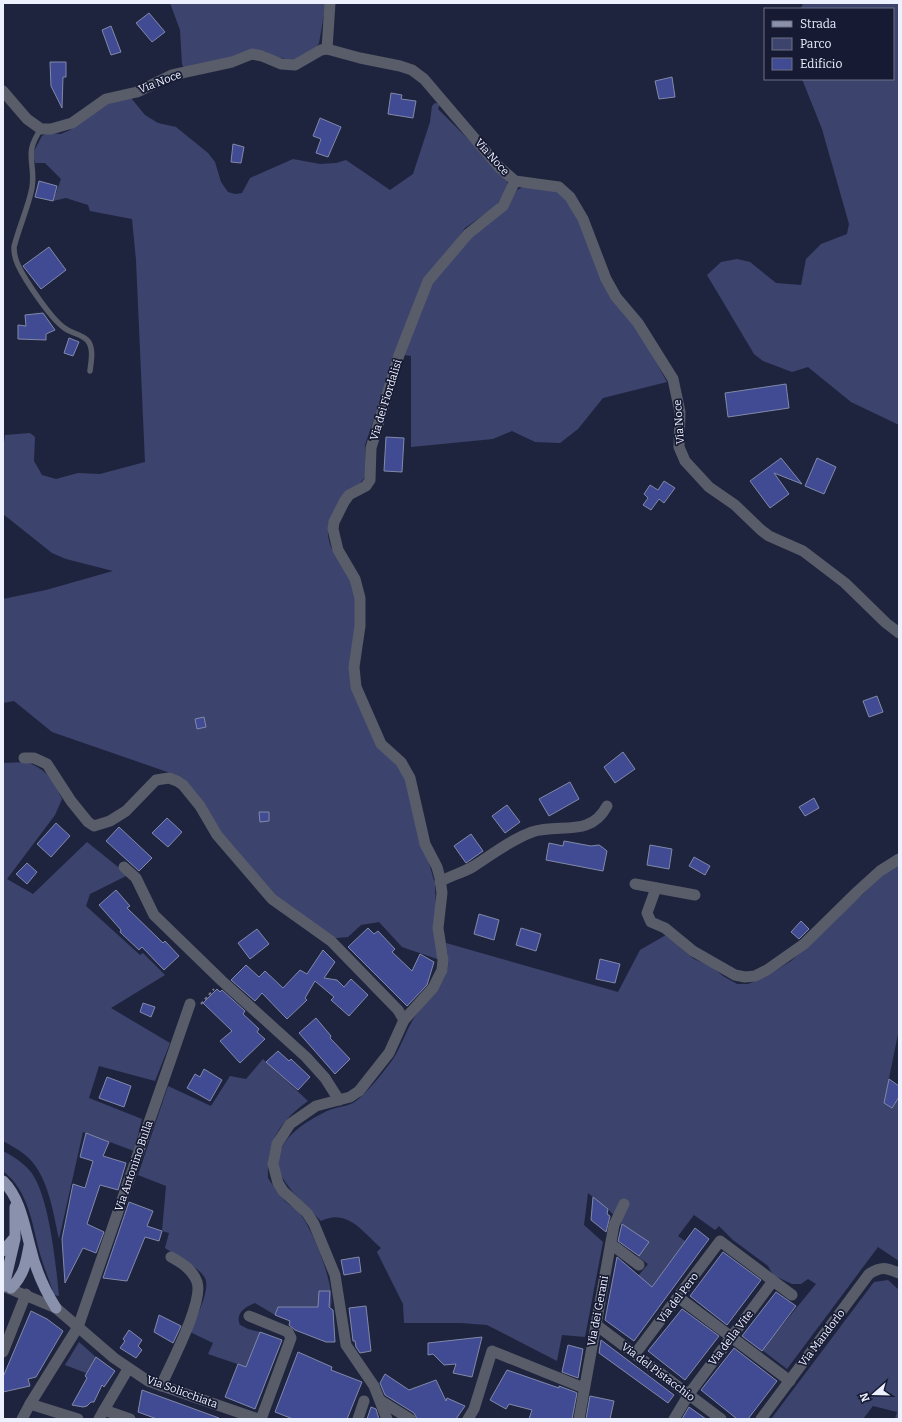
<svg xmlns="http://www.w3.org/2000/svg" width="902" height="1422" viewBox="0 0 902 1422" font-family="Bitter,serif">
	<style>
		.green { fill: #3c446e }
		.building { fill: #414b94; stroke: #8189a8 }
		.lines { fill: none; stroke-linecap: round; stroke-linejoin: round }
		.path { stroke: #72768c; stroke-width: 2; stroke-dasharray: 3 3; stroke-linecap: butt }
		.service { stroke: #595c69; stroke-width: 5.5 }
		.minor { stroke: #595c69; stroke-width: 11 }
		.tertiary { stroke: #595c69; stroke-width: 11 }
		.primary { stroke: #8a91ac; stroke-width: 11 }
		.labels { text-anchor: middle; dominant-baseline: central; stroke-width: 3.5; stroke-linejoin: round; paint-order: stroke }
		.street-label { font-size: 11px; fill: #edf0ff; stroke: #161a33 }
	</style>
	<rect width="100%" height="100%" fill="#1f243e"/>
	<g class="green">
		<path d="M170,3H326L319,43L315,49L295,61L273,56L265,51L253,50L226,59L184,68L182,64L180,30Z"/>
		<path d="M803,3H899V425L851,402L808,367L792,372L763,361L754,354L707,275L721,262L737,259L750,262L776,283L801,285L806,259L821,244L847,234L849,224L822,129L802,79H893V9H801Z"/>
		<path d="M131,98L145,115L158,123L176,127L208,153L215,162L221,182L228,192L235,194L242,193L250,178L293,159L320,164L336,163L346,160L390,190L413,174L430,122L432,106L435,103L440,104L438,109L471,142L506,180L509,186L496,206L465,228L445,257L398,348L365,445V477L329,523C322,553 351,566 355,593C361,626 344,658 353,690L403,772L435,884L436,912L433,926L440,960L402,947L379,922L361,925L348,937L336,938L273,895L214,825L179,776L52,732L14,701L3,703V599L46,590L113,571L66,559L52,553L3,514V451L5,435L30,433L35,437L34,461L42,475L56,479L78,473L100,474L145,462L136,260L132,219L90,211L88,205L66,198L53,201L61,179L45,163H35L33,153L42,136L48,133L61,134L70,130L109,103Z"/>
		<path d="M523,187L552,188L563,194L667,382L603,398L578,429L560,443L535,442L512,431L493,439L411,447V356L404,355L433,282L465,243L507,207L517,190Z"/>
		<path d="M27,762C48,771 52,778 62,799L55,815L7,879L33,894L87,842L128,875L90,894L86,906L140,955L143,953L165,975L111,1008L170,1043L155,1081L99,1066L89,1098L142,1119L134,1151L83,1132L59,1239C53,1212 48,1172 24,1154C18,1149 10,1145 3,1141V763Z"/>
		<path d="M899,863V1029L884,1103L892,1108L899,1097V1261L878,1247L787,1369L762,1350L816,1284L808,1279L801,1284H792L773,1275L768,1266L733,1240L719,1226L715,1230L694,1215L678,1236L685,1241L641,1302L638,1276L648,1264L638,1257L648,1242L623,1225L608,1209L588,1193L584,1225L603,1242L585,1337L562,1335L557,1361L487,1325L461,1323H404L403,1304L377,1252L381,1248C363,1232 347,1208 321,1221C310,1210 295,1196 286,1183C262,1149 300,1124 327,1111C335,1107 345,1107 353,1103C363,1098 389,1066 395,1056C403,1042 407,1028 416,1015C427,1001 441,989 447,971C450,962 447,952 446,943L618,992L640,950L666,935L694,959L712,967L723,976L737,984H748L767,976L791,961L822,933L840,911L861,896L888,870Z"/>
		<path d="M263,1059L308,1101C279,1122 267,1141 268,1178C273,1186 279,1194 285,1201C290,1206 297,1209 301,1215C314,1233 335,1285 331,1307H278L275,1315L255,1303C245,1307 235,1313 240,1325L248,1329L260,1332L246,1367L208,1354L213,1343L190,1332C195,1320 211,1290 205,1278C199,1267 175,1255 165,1248L169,1233L162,1231L166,1186L138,1175L168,1086L211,1106L230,1076L246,1079Z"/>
		<path d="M3,1151C13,1156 22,1162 30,1171C49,1193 56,1266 59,1296L54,1295C50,1281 44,1268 40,1254C32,1224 29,1191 3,1171Z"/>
		<path d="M888,1280L899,1290V1419H895L897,1412L873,1406L863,1419H771L874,1282Z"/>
		<path d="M79,1342L96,1357L86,1373L65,1365Z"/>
	</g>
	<g class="building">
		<path d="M149,13L165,32L152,42L136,23Z"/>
		<path d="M111,26L121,52L111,55L102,30Z"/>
		<path d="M50,62H66V77H63L62,108L51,86Z"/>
		<path d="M672,77L675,97L659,99L655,81Z"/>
		<path d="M391,93L402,95L401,99L416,101L413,118L388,114Z"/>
		<path d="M320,118L341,127L328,157L316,153L321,139L313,136Z"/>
		<path d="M233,144L244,147L241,163L231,162Z"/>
		<path d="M39,181L57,186L53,201L35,197Z"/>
		<path d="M49,247L66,270L41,289L23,266Z"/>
		<path d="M43,313L55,330L46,334V340L18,339V325L26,326L25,315Z"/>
		<path d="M69,338L79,342L73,356L64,353Z"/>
		<path d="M786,384L789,408L728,417L725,393Z"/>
		<path d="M386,437L404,438L402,472L384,471Z"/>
		<path d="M781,458L802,484L774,473L789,494L770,508L750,481Z"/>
		<path d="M817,458L836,467L824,494L805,486Z"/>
		<path d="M664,481L675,488L664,503L659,499L651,510L643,505L648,498L644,494L650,485L658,490Z"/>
		<path d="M877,696L883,712L869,717L863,701Z"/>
		<path d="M204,717L206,727L197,729L195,719Z"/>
		<path d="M623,752L635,769L615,783L604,767Z"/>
		<path d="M570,782L579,799L549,816L539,799Z"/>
		<path d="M814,798L819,808L805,816L799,807Z"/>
		<path d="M507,805L520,822L505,833L492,816Z"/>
		<path d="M259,812H269V821L260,822Z"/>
		<path d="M167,818L182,832L168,847L152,833Z"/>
		<path d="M56,823L70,836L51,857L37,844Z"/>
		<path d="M119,827L152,858L139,871L106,841Z"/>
		<path d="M471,834L483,851L466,863L454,846Z"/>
		<path d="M564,841L591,846L599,845L602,847L607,851L603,871L546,860L549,843L563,846Z"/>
		<path d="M650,845L672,849L669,869L647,865Z"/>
		<path d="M694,857L710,866L705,875L689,866Z"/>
		<path d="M27,863L37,872L27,884L16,874Z"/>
		<path d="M116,890L130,906L127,908L163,943L165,941L179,956L164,970L142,947L139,950L120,932L121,930L99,905Z"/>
		<path d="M479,914L499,920L494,940L474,934Z"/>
		<path d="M801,921L809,929L799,939L791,932Z"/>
		<path d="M368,928L374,934L378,931L395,949L392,952L412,971L420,954L434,962L427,985L407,1006L348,947Z"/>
		<path d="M521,928L541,934L536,951L516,945Z"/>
		<path d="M257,929L269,944L250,959L238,943Z"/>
		<path d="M323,950L335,962L324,978L337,980L344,987L351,979L368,995L349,1016L331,1000L334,997L315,981L305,998L307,1000L287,1019L262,993L255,1001L231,980L246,965L259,977L265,971L283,988L300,970L307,974Z"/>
		<path d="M600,959L620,964L615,983L596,979Z"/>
		<path d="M217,989L220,992L222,990L245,1011L243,1014L259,1029L257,1032L265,1039L240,1063L220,1041L232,1031L203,1003Z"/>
		<path d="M143,1003L155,1007L151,1017L140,1012Z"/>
		<path d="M316,1018L331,1036L330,1038L350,1059L335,1074L299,1033Z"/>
		<path d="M278,1051L289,1061L291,1059L310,1077L298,1090L266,1062Z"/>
		<path d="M204,1069L222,1080L210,1101L187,1088L195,1074L200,1077Z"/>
		<path d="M107,1077L131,1086L124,1107L99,1098Z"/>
		<path d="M889,1079L899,1086V1097L892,1108L884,1103Z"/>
		<path d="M86,1133L109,1142L103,1156L126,1163L118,1190L100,1185L87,1224L104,1232L96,1253L83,1248L65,1283L62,1239L73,1184L85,1188L93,1161L80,1157Z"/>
		<path d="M593,1197L608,1209L607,1214L610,1216L606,1232L591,1220Z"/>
		<path d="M129,1202L153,1211L147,1226L162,1231L159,1241L145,1237L127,1281L103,1278Z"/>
		<path d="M622,1224L649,1242L639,1256L618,1241Z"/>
		<path d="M695,1228L709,1239L634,1341L605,1320L617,1257L652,1287Z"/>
		<path d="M723,1252L761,1280L727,1325L690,1296Z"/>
		<path d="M359,1257L361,1272L344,1275L341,1260Z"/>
		<path d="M319,1291H330L329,1307L333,1310L335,1342H326L295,1330L289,1325L290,1321L275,1315L278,1307H318Z"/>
		<path d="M776,1292L796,1306L762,1351L742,1336Z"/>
		<path d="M366,1306L371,1351L360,1353L356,1347L355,1341H353L349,1308Z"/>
		<path d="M682,1309L719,1336L685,1380L648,1351Z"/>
		<path d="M31,1311L47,1319L63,1331L36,1377L28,1379L30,1386L3,1392V1377Z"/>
		<path d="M159,1315L181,1326L173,1343L154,1332Z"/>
		<path d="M129,1330L142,1340L138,1346L142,1350L136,1358L120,1348L125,1341L123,1339Z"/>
		<path d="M260,1332L282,1340L255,1409L225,1397L238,1364L246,1367Z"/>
		<path d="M482,1337L472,1377L453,1373L456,1364L444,1365L433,1354L428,1355V1343Z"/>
		<path d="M601,1340L674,1395L668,1403L599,1353Z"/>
		<path d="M568,1345L583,1349L578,1378L562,1372Z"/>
		<path d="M734,1348L777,1381L748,1419H737L701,1390Z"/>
		<path d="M298,1352L332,1367L331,1370L362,1382L347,1419H293L275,1412Z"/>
		<path d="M96,1357L115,1371L104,1387L102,1385L94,1402H91L87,1406L83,1407L72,1405L87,1378L85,1376Z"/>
		<path d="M507,1370L559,1388V1386L575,1392L577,1393L572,1419H529L532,1410L509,1404L506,1409L490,1400Z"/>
		<path d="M385,1374L409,1390L436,1380L446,1401L447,1398L465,1406L456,1419H417L414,1413L385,1395L380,1383Z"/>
		<path d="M142,1390L219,1418V1419H157L138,1412Z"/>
		<path d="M590,1396L614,1401L610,1419H586Z"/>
		<path d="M371,1407L376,1409L379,1419H367Z"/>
		<path d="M689,1407L706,1419H682Z"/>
	</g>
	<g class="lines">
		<path class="path" d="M201,1004L214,989"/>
		<path class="service" d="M41,129C23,154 36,163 32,188C28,208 19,227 14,247C14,254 15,259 18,265C25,280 52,321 66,329C73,334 82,334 88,341C94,349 91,362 90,371"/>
		<g class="minor">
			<path d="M327,49L330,3"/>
			<path d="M3,91L27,119L41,129H51L72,123L106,99L137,92L172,75L232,62L252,54L262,56L281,64L295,65L321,50L327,49L360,58L400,66L412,70L424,79L499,167L515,181L559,187L570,197L583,219L606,279L616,297L638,323L673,379L680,412L679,447L685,461L709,487L735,505L761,530L769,536L803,551L845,583L886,623L899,633"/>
			<path d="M24,758H34L47,764L71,801L88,822L94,826L110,821L126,811L156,780L169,778L177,781L183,785L200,806L217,835L272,899L331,941L398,1010L404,1020"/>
			<path d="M124,867L136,878L154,915L222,981L306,1057L325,1078L339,1100"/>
			<path d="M440,882C451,875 463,873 474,866C493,854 510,840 532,832C560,823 590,838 607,806"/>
			<path d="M635,884L695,895"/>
			<path d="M656,888L647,913L651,922L665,928L693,951L735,975L745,977L755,976L767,970L804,944L858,891L880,871L899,859"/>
			<path d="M611,1244L639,1265"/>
			<path d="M678,1297L790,1381"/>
			<path d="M249,1316L288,1332L291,1338L261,1419"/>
			<path d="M595,1324L721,1419"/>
			<path d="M3,1352L26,1294"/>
			<path d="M635,1354L720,1241L792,1295"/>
			<path d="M161,1386C170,1365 204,1302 197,1282C193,1270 182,1263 171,1257"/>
			<path d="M381,1401L410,1419"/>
			<path d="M30,1404L78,1327L190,1004"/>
			<path d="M104,1410L128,1369"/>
			<path d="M22,1419L30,1404L78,1419"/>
			<path d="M99,1419L104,1410L130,1419"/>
			<path d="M358,1419L364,1401"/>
			<path d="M387,1419L374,1386L346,1345L335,1275L314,1224L307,1213L283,1191L278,1183L273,1164L277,1144L290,1124L316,1106L350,1097L359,1091L389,1053L404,1020L433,988L442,970L443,960L438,928L442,893L440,878L437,867L425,844L410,778L401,762L381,744L356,687L354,667L360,626V598L355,579L338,550L333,529L334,522L344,502L349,495L366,486L370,480L371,448L399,355L428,281L468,234L503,206L515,181"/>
			<path d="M468,1419L474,1409L492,1351L584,1388"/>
			<path d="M579,1419L614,1225L624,1204"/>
			<path d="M674,1419L689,1394L773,1281"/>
			<path d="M761,1419L869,1274C882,1266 886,1268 899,1273"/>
		</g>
		<path class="tertiary" d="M3,1286L56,1308L114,1358L148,1381L258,1419"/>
		<g class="primary">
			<path d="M3,1181C20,1198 24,1224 30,1246C35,1268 44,1289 56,1308"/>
			<path d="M3,1251L15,1237V1207"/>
			<path d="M4,1286L15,1239"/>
			<path d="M11,1288C24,1275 26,1263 29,1246"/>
		</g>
	</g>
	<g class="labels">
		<g class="street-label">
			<text transform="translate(160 82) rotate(-21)">Via Noce</text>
			<text transform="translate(492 157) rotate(48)">Via Noce</text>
			<text transform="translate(386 400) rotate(-73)">Via dei Fiordalisi</text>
			<text transform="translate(679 422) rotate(-94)">Via Noce</text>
			<text transform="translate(134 1166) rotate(-71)">Via Antonino Bulla</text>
			<text transform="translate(678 1298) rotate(-53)">Via del Pero</text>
			<text transform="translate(598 1311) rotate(-79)">Via dei Gerani</text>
			<text transform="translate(731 1338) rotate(-53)">Via della Vite</text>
			<text transform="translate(822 1338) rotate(-53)">Via Mandorlo</text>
			<text transform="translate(658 1372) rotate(37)">Via del Pistacchio</text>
			<text transform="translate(182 1392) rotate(20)">Via Solicchiata</text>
		</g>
	</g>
	<rect width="902" height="1422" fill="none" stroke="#edf0ff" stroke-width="8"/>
	<rect x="764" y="8" width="130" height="72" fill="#161a33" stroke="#6c7085"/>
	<rect x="772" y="21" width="20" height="6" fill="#8a91ac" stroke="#6c7085"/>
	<text x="800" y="28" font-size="12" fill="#edf0ff">Strada</text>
	<rect x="772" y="38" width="20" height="12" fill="#3c446e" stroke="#6c7085"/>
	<text x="800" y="48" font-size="12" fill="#edf0ff">Parco</text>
	<rect x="772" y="58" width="20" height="12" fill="#414b94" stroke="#6c7085"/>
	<text x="800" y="68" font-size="12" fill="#edf0ff">Edificio</text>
	<g transform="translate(874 1394) rotate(250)" stroke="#161a33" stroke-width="3" paint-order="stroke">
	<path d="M0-3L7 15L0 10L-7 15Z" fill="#edf0ff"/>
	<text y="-6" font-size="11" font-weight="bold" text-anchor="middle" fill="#edf0ff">N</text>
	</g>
</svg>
